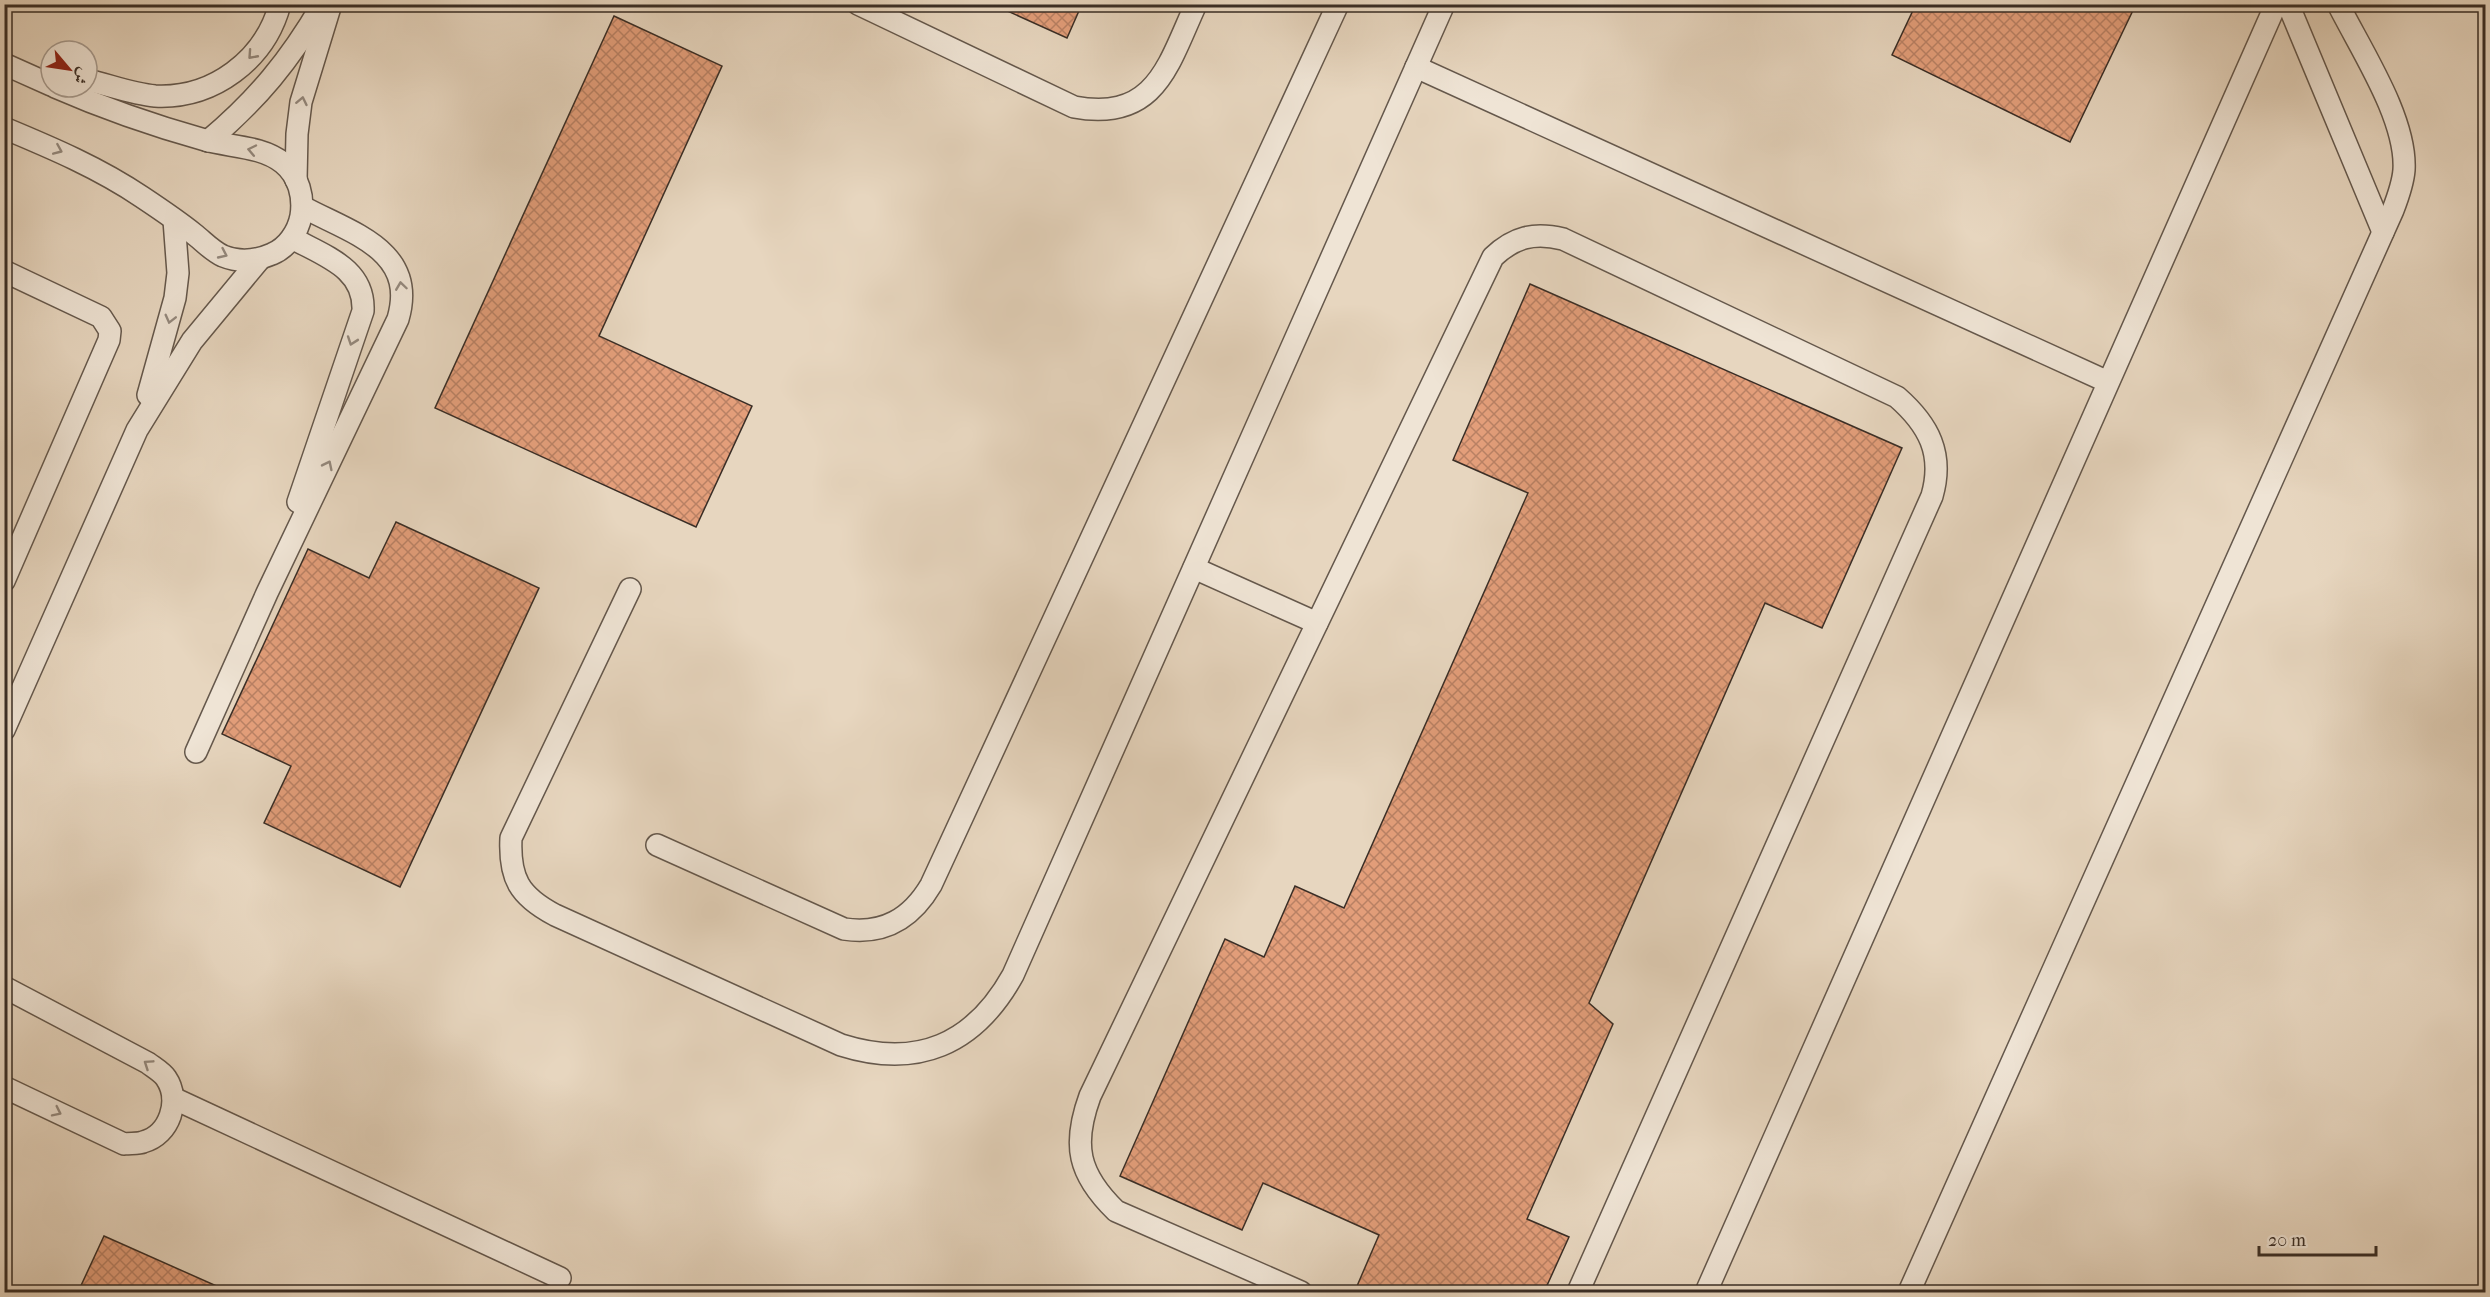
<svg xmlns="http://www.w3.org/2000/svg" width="2490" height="1297" viewBox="0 0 2490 1297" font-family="'IM FELL French Canon',Amiri,serif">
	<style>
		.building { fill: url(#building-cross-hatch); stroke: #3a2e26; stroke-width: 1.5 }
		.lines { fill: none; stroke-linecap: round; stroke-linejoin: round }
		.lane-casing { stroke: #65584c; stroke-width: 24 }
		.lane { stroke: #efe4d5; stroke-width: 21 }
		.oneway { stroke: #94897e }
	</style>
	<defs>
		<pattern id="building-cross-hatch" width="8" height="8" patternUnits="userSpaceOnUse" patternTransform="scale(1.5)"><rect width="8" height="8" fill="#e39e7a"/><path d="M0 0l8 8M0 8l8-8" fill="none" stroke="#b98164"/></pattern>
	</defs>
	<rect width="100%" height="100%" fill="#e7d6bf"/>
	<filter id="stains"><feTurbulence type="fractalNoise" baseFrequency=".00333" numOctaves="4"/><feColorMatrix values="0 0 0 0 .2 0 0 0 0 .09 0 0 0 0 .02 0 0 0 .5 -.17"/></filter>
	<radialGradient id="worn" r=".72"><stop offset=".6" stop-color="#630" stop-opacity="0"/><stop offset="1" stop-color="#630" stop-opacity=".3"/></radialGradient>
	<g class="building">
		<path d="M992,4H1082L1067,38Z"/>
		<path d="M1916,4H2136L2070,142L1892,55Z"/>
		<path d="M614,16L722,66L599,336L752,406L696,527L435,408Z"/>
		<path d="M1530,284L1902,448L1822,628L1765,603L1589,1003L1613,1024L1527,1219L1569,1237L1544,1292H1371L1357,1286L1379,1235L1263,1183L1242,1230L1120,1176L1225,939L1264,957L1295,886L1344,908L1528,493L1453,460Z"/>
		<path d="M396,522L539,588L400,887L264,823L291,766L222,734L308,549L369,578Z"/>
		<path d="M104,1236L230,1292H78Z"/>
	</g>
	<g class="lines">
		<g class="lane-casing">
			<g id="lane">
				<path d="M858,4L1074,107C1156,122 1168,65 1196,4"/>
				<path d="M2288,4L2383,232"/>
				<path d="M4,64L51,85"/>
				<path d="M1416,67L2108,382"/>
				<path d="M87,80C109,85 133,94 155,96C213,99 265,60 280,4"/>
				<path d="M4,128C52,148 99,168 142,197C160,209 178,221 194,234C203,241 212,251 223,256C240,263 256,261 272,254C287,248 298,232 301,216C304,197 299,176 283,163C262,146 230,147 205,140C155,126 103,108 55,87"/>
				<path d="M208,141C257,100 290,60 322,5"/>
				<path d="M296,180L297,134L301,102L331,4"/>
				<path d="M292,238C324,256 365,268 363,311L298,502"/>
				<path d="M4,271L101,317L110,331L109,340L4,581"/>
				<path d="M148,395L175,298L178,273L174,220"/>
				<path d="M1194,568L1317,623"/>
				<path d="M630,589L511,838C509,878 519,896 555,915L841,1045C917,1069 974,1045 1013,975L1444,4"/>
				<path d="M4,730L137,430L192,341L259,260"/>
				<path d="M196,752L267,593L398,319C418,250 351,233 303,207"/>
				<path d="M657,845L844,929C883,935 911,919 931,885L1338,4"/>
				<path d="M4,987L148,1063C153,1067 162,1072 166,1078C181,1100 170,1135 143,1142C138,1144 130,1143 124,1144L4,1087"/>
				<path d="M173,1098L560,1278"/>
				<path d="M1301,1292L1116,1211C1078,1174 1072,1145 1090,1096L1493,257C1514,237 1534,232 1563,239L1897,397C1929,425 1944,454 1932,496L1578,1292"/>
				<path d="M1706,1292L2276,4"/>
				<path d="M1909,1292L2393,210C2398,197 2403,183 2404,170C2407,119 2361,50 2338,4"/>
			</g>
		</g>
		<use href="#lane" class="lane"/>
	</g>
	<defs><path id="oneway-chevron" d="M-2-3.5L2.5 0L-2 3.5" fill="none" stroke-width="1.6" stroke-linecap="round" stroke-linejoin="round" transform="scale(1.5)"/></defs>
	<g class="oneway">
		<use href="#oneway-chevron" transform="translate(252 55) rotate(132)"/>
		<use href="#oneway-chevron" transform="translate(302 101) rotate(-78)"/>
		<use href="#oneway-chevron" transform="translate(58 150) rotate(23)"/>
		<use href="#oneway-chevron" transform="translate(252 150) rotate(-168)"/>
		<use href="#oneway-chevron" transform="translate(223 254) rotate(25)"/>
		<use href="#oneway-chevron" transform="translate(401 286) rotate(-98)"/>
		<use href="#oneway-chevron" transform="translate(170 319) rotate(104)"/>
		<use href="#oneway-chevron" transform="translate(352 341) rotate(109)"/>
		<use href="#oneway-chevron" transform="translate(328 465) rotate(-64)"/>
		<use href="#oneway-chevron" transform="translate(148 1064) rotate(-146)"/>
		<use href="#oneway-chevron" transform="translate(57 1112) rotate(26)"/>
	</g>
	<rect width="2490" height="1297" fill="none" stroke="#e7d6bf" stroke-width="24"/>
	<rect x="6" y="6" width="2478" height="1285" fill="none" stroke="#3a2e26" stroke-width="3"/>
	<rect x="12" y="12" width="2466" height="1273" fill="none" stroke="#3a2e26" stroke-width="1.5"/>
	<g transform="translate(69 69) rotate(119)"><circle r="28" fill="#efe4d5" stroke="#a79b8f" stroke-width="1.5"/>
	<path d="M0-4.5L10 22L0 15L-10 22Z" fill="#8f2418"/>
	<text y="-9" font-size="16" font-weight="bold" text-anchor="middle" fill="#3a2e26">ش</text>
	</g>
	<path d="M2259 1246v9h117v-9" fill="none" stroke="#3a2e26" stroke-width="3"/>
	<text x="2268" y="1246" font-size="18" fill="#3a2e26" stroke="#efe4d5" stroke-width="4.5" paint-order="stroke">20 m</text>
	<rect width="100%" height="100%" filter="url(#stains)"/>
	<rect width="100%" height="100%" fill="url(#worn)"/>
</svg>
